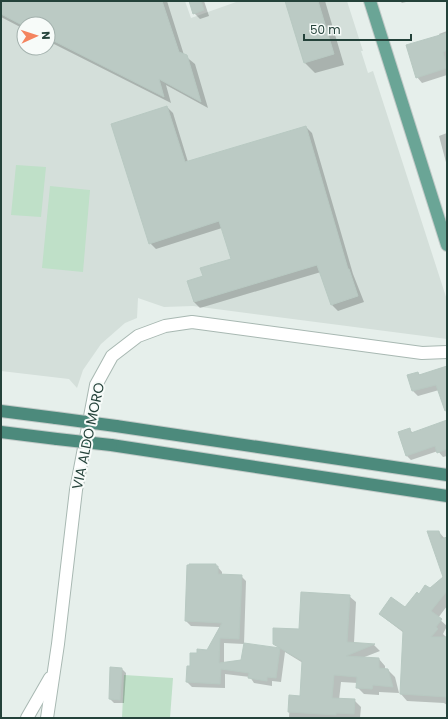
<svg xmlns="http://www.w3.org/2000/svg" width="448" height="719" viewBox="0 0 448 719" font-family="Poppins,sans-serif">
	<style>
		.built { fill: #d4dfda; fill-rule: evenodd }
		.green { fill: #bfe0c8 }
		.shadow { fill: #0003 }
		.building { fill: #bbcac4; stroke: #b8c9c2 }
		.lines { fill: none; stroke-linecap: round; stroke-linejoin: round }
		.tertiary-casing { stroke: #a8b8b2; stroke-width: 14 }
		.primary-casing { stroke: #c2cac8; stroke-width: 14 }
		.trunk-casing { stroke: #c2cac8; stroke-width: 14 }
		.tertiary { stroke: #fff; stroke-width: 12 }
		.primary { stroke: #6aa596; stroke-width: 12 }
		.trunk { stroke: #4c8a7c; stroke-width: 12 }
		.trunk-bridge-casing { stroke: #c2cac8; stroke-width: 14; stroke-linecap: butt }
		.trunk-bridge { stroke: #4c8a7c; stroke-width: 12 }
		.labels { text-anchor: middle; dominant-baseline: central; stroke-width: 4; stroke-linejoin: round; paint-order: stroke }
		.street-label { font-size: 14px; fill: #24423a; stroke: #f7fbf9 }
	</style>
	<rect width="100%" height="100%" fill="#e6efeb"/>
	<path class="built" d="M1,1H185L191,18L239,1H347L363,51H361L368,73L373,71L447,300V339L193,306L164,307L138,298L137,318L125,323L101,344L83,370L77,388L69,379L1,371ZM24,24H48V48H24Z"/>
	<g class="green">
		<path d="M16,165L46,167L41,217L11,215Z"/>
		<path d="M50,186L90,190L83,272L42,268Z"/>
		<path d="M124,675L173,678L170,718H122Z"/>
	</g>
	<g class="shadow">
		<path d="M1,1H167L184,55L195,64L208,108L166,85L171,103L48,41V24H24V29L1,17Z"/>
		<path d="M190,1H204L209,16L200,19L194,13Z"/>
		<path d="M286,1H325L344,65L315,73L304,62Z"/>
		<path d="M400,1H410L402,3Z"/>
		<path d="M447,31V75L422,83L417,77L440,36L439,34Z"/>
		<path d="M167,107L173,113L188,162L306,127L312,133L353,274L364,302L338,311L332,305L321,272L200,308L194,302L188,282L204,277L232,259L222,228L156,249L150,243Z"/>
		<path d="M447,133V166L439,136Z"/>
		<path d="M447,367V413L439,390L418,396L413,391L409,375L418,373L420,375Z"/>
		<path d="M447,421V456L443,457L438,451L411,460L406,455L409,429L413,433Z"/>
		<path d="M439,532L445,539L447,538V606L438,618L447,626L443,634L447,638V705L444,703L407,701L401,694L404,633L387,620L380,614L405,609L419,595L430,589L444,577Z"/>
		<path d="M216,565L222,572V575L241,576L246,581L244,644L224,643V663L242,660L245,644L280,649L274,643L300,631L349,596L356,602L354,643L374,645L380,651L362,658L379,659L385,666V670H388L395,677L399,693L379,692V695L364,694L357,687L358,683L341,682L339,700H354L361,707L360,718H289L290,697H301L303,663L285,652L281,682L272,681V686L254,683L250,677L225,674V688L192,687L187,682L191,667L198,654L207,651L220,627L191,626L186,621Z"/>
		<path d="M122,669L126,673L124,703H114L110,699Z"/>
	</g>
	<g class="building">
		<path d="M1,1H162L179,52L187,55L201,102L159,79L164,97L48,38V24H20L1,14Z"/>
		<path d="M189,1H201L204,10L193,14Z"/>
		<path d="M285,1H318L334,54L304,63Z"/>
		<path d="M447,33V50L443,52L447,68L416,78L406,45Z"/>
		<path d="M167,106L185,162L306,126L348,269H349L358,296L331,305L317,265L194,302L187,281L203,276L200,268L231,259L219,221L149,244L111,124Z"/>
		<path d="M447,366V410L445,411L436,385L412,391L407,375L418,372L419,375Z"/>
		<path d="M447,420V449L437,453L435,446L406,456L398,432L410,428L411,433Z"/>
		<path d="M427,531H439L441,539L447,537V591L431,611L442,619L436,627L438,629L431,637H447V697L400,694L403,631L379,614L391,597L405,607L417,592L419,594L425,585L430,588L443,577Z"/>
		<path d="M189,564H216V566H218V574L242,575L239,639L220,638L219,663L241,660L244,643L280,648L276,678L267,677V681L248,678L249,673L221,669L220,684L186,682L187,666H190V653H197V649L207,650L222,623L185,621L187,565H189Z"/>
		<path d="M301,592L350,595L347,642L375,644L346,656L379,658V668L388,669L393,687L373,685L372,689L356,688L357,677L334,675L332,698L355,699L354,714L336,713V715L288,712L289,695L300,696L302,661L273,644V628L299,629Z"/>
		<path d="M110,667L122,668L120,700L109,699Z"/>
	</g>
	<g class="lines">
		<g class="tertiary-casing">
			<g id="tertiary">
				<path d="M27,718L50,678"/>
				<path d="M47,718L58,644L76,490L96,385L112,356L138,336L165,326L192,322L422,353L447,352"/>
			</g>
		</g>
		<g class="primary-casing">
			<path id="primary" d="M370,1L447,245"/>
		</g>
		<g class="trunk-casing">
			<g id="trunk">
				<path d="M1,411L56,418"/>
				<path d="M116,426L447,475"/>
				<path d="M1,432L57,439"/>
				<path d="M111,445L447,496"/>
			</g>
		</g>
		<use href="#tertiary" class="tertiary"/>
		<use href="#primary" class="primary"/>
		<use href="#trunk" class="trunk"/>
		<g class="trunk-bridge-casing">
			<g id="trunk-bridge">
				<path d="M56,418L116,426"/>
				<path d="M57,439L111,445"/>
			</g>
		</g>
		<use href="#trunk-bridge" class="trunk-bridge"/>
	</g>
	<g class="labels">
		<g class="street-label">
			<text transform="translate(88 436) rotate(-78)">VIA ALDO MORO</text>
		</g>
	</g>
	<rect width="448" height="719" fill="none" stroke="#24423a" stroke-width="4"/>
	<g transform="translate(36 36) rotate(87)"><circle r="19" fill="#f7fbf9" stroke="#a3b1ad"/>
	<path d="M0-3L7 15L0 10L-7 15Z" fill="#f4845f"/>
	<text y="-6" font-size="11" font-weight="bold" text-anchor="middle" fill="#24423a">N</text>
	</g>
	<path d="M304 34v6h107v-6" fill="none" stroke="#24423a" stroke-width="2"/>
	<text x="310" y="34" font-size="12" fill="#24423a" stroke="#f7fbf9" stroke-width="3" paint-order="stroke">50 m</text>
</svg>
